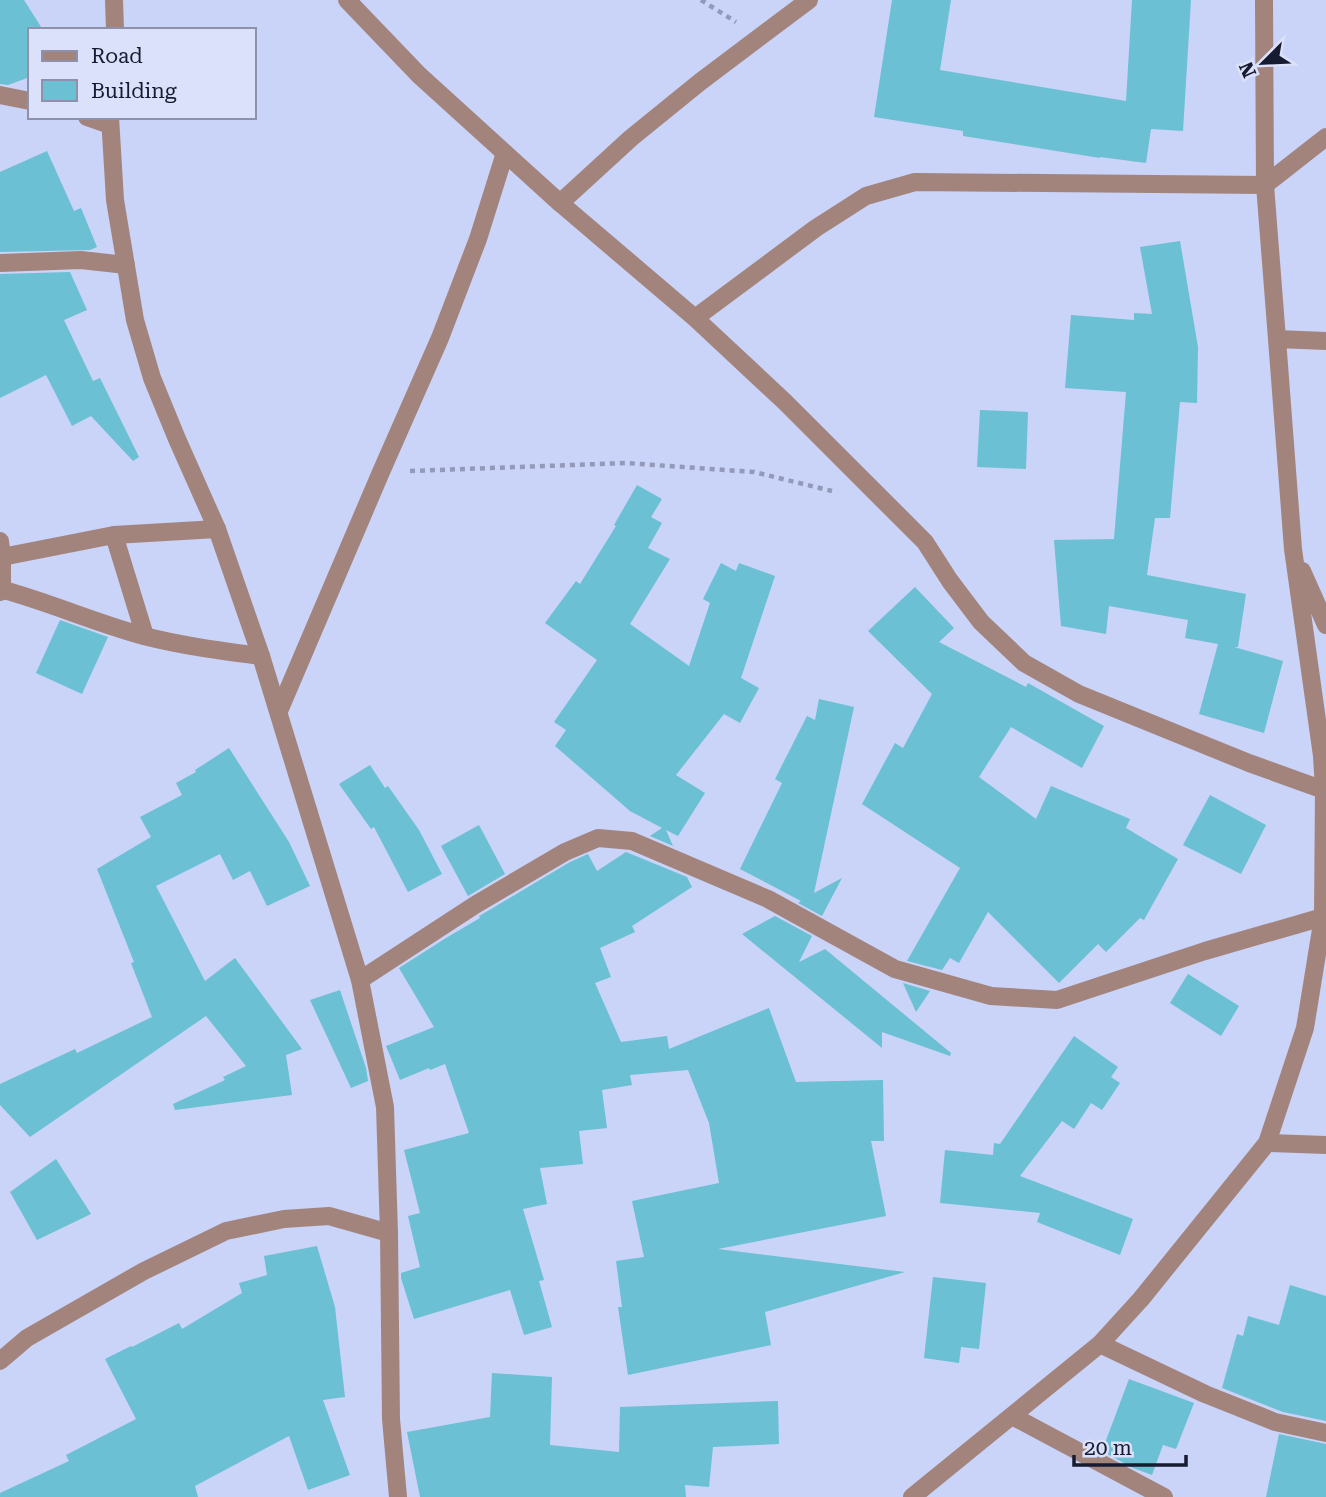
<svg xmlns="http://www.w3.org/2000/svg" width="1326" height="1497" viewBox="0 0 1326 1497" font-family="'Roboto Serif',serif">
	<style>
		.building { fill: #6bc0d3 }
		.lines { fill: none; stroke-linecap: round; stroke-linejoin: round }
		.path { stroke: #9299b9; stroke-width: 4.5; stroke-dasharray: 5 5; stroke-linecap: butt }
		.minor { stroke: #a3847d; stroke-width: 18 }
	</style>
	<rect width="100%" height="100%" fill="#cad3f8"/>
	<g class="building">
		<path d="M0,0H24L43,30H30V77L8,85L0,84Z"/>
		<path d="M892,0H951L940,70L1126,101L1132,0H1191L1183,131L1151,129L1146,163L1100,157V158L963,136V131L874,117Z"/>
		<path d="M47,151L74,211L81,208L97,247L90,250L0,252V172Z"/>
		<path d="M1180,241L1198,347L1197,403L1180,402L1170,518H1155L1147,575L1246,594L1238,647H1234L1283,661L1264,733L1199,714L1218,644L1185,638L1188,620L1109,606L1106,634L1061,626L1054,540L1114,539L1126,392L1065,388L1071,315L1134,320V313L1152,314L1140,247Z"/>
		<path d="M70,272L87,310L64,320L93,381L100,378L139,457L133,461L91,416L72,426L46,375L0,398V274Z"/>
		<path d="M980,410L1028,412L1026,469L977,467Z"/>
		<path d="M637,485L662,499L651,517L662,523L648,548L670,559L630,624L689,666L710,603L703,599L721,563L736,571L739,563L775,576L741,678L759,688L740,723L724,714L676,775L705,793L678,836L666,830L673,846L650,836L662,828L630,811L555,746L566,730L554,722L597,660L545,623L576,581L580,584L616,526L614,525Z"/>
		<path d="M915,587L954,628L939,642L1026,687L1028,683L1104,726L1082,768L1011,727L979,777L1036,819L1051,786L1130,819L1126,828L1178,859L1144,920L1140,918L1106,952L1098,944L1059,983L988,912L959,963L950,958L942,970L907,961L960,868L862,804L895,743L903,748L932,694L868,631Z"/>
		<path d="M60,620L108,637L82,694L36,673Z"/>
		<path d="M819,699L854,707L814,893L842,878L822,916L798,903L801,901L740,869L782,783L775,779L807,716L815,720Z"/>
		<path d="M229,748L289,842L310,886L267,906L250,871L233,880L220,854L156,886L205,981L235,958L302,1049L286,1055L292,1095L175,1110L173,1104L225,1080L223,1077L246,1066L206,1016L30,1137L0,1105V1084L75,1049L77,1053L152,1017L131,963L134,962L97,869L151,837L140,817L182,795L176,783L196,772L195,770Z"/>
		<path d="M370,765L385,788L388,786L419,830L442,874L408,892L374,827L371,829L339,784Z"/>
		<path d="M1210,795L1266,825L1241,874L1183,845Z"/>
		<path d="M479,825L505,874L468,896L441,846Z"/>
		<path d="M626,852L687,877L692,887L632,926L635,932L600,948L611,977L595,983L621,1042L667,1036L669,1049L769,1008L796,1082L883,1080L884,1141H871L886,1216L718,1249L905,1272L765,1312L771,1345L628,1375L618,1307H622L616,1261L644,1257L632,1201L719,1183L709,1123L688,1070L630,1075L632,1085L602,1090L607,1128L579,1131L583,1164L540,1168L547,1204L523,1209L544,1280L539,1281L552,1327L524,1335L510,1290L414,1319L401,1278V1273L420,1267L408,1216L420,1213L404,1150L469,1133L445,1064L430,1070L429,1068L400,1080L386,1046L434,1027L399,968L446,938L480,918L479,916L481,915L570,862L588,854L597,871Z"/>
		<path d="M775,916L812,936L799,962L825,949L951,1053L950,1056L882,1032V1048L742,934Z"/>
		<path d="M1188,974L1239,1006L1221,1036L1170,1003Z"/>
		<path d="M903,983L930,991L916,1012Z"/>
		<path d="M340,990L366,1068L368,1081L351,1088L310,1000Z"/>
		<path d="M1074,1036L1118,1067L1111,1077L1120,1083L1102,1110L1091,1103L1074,1129L1062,1121L1020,1176L1133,1219L1120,1255L1037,1222L1040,1213L940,1203L945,1150L993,1155L994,1143L1000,1144Z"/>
		<path d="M56,1159L91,1214L37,1240L10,1192Z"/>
		<path d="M317,1246L335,1307L345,1397L323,1400L350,1475L308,1490L289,1436L195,1486L198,1497H0V1493L69,1461L66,1455L136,1419L105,1359L131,1346L132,1347L179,1323L182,1329L242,1293L239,1283L267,1275L264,1256Z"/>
		<path d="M933,1277L986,1283L979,1349L961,1347L959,1363L924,1358Z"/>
		<path d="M1290,1285L1326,1296V1421L1283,1412L1222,1388L1237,1334L1243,1336L1248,1316L1279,1325Z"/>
		<path d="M492,1373L552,1377L550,1445L619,1452L620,1407L778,1401L779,1444L713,1447L709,1487L685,1485L686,1497H420L407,1432L490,1417Z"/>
		<path d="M1129,1379L1194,1403L1176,1449L1163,1445L1152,1475L1133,1468L1102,1451Z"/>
		<path d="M1279,1434L1326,1444V1497H1266Z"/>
	</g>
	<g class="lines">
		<g class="path">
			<path d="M701,0L736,22"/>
			<path d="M410,471L626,463L754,472L832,491"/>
		</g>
		<g class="minor">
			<path d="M114,0L115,30"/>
			<path d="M347,0L419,75L560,203L695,318L785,402L925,542L950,581L981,622L1024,663L1079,694L1249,763L1324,790"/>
			<path d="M0,95L30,101"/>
			<path d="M87,117L110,125"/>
			<path d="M110,117L115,200L135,320L152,378L177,439L217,529L261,656L360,980L385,1107L389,1233L391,1419L398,1497"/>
			<path d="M560,203L631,138L700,82L809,0"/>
			<path d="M0,263L81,260L126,265"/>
			<path d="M695,318L816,228L866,196L915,182L1265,185L1326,137"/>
			<path d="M1277,339L1326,341"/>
			<path d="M114,535L145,636"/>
			<path d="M0,541L2,557V589L0,592"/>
			<path d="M2,557L114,535L217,529"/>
			<path d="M1302,571L1326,625"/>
			<path d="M0,589C49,602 95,623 144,636C183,646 222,651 261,656"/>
			<path d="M279,711L381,472L440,338L478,239L505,153"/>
			<path d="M360,980L475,905L565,852L598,838L632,841L768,899L895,969L991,996L1057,1000L1205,951L1323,917"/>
			<path d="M1267,1143L1326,1145"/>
			<path d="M1100,1344L1205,1394L1275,1422L1326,1433"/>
			<path d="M0,1361L27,1338L144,1271L226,1231L284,1219L329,1216L389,1233"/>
			<path d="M1012,1416L1164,1497"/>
			<path d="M912,1497L1100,1344L1141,1299L1267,1143L1305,1028L1323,917L1324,790L1322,756L1293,549L1277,339L1265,185L1264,0"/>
		</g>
	</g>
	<rect x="28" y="28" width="228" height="91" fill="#dbe1fa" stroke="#8d92aa" stroke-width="2"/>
	<rect x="42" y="51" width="35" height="10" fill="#a3847d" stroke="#8d92aa" stroke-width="2"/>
	<text x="91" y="63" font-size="21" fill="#171b31">Road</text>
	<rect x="42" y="80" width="35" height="21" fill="#6bc0d3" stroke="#8d92aa" stroke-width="2"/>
	<text x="91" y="98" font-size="21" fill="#171b31">Building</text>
	<g transform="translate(1263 63) rotate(246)" stroke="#dbe1fa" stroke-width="5" paint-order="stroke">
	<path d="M0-5L12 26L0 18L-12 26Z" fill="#171b31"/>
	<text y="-10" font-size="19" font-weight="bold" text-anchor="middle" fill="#171b31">N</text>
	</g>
	<path d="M1074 1455v10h112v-10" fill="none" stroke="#171b31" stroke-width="3.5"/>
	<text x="1084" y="1455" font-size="21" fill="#171b31" stroke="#dbe1fa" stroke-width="5" paint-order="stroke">20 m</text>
</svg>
